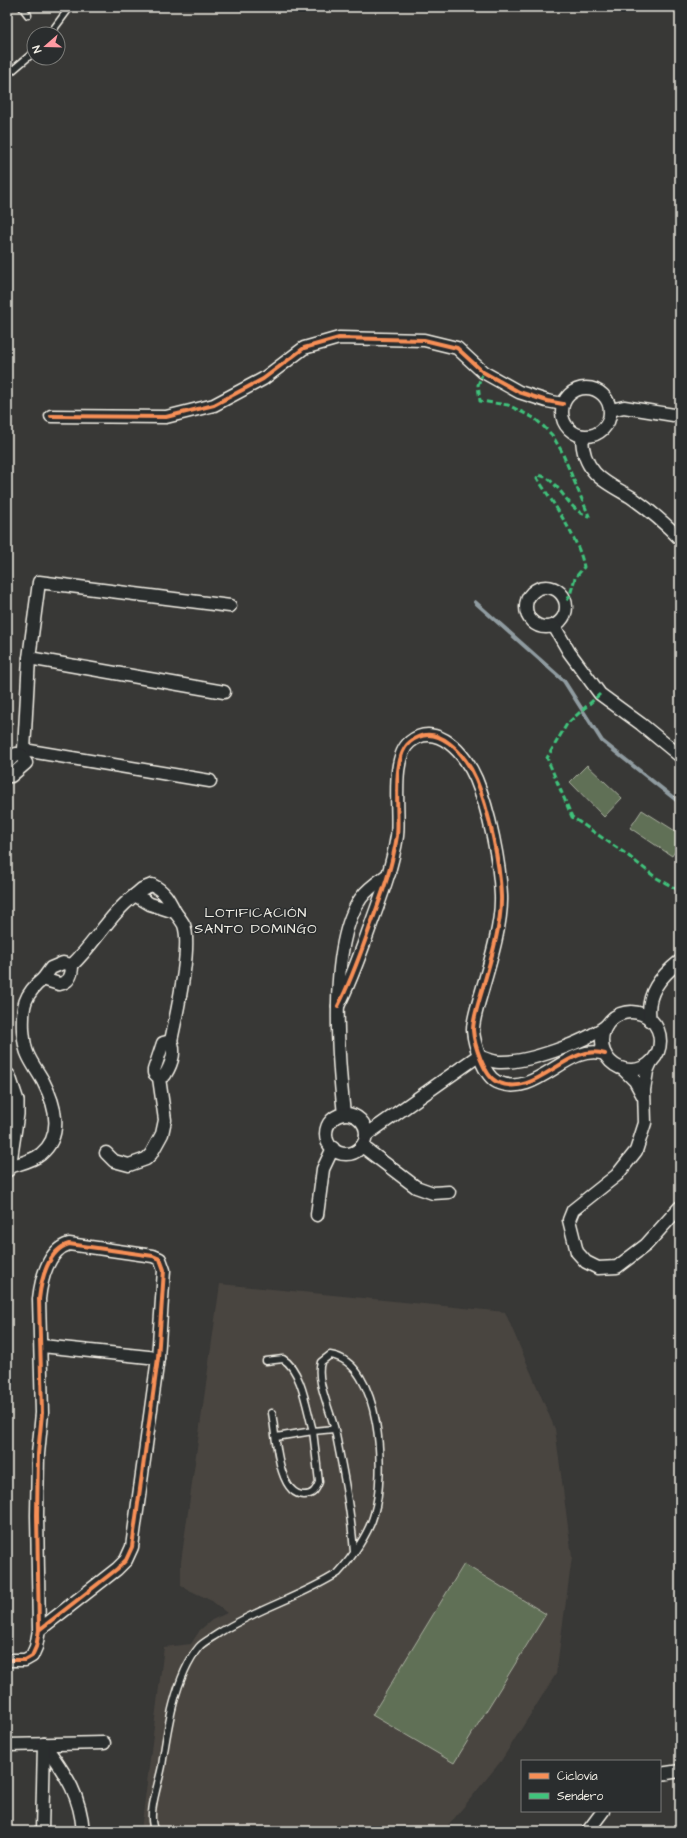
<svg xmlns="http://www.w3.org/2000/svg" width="687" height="1838" viewBox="0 0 687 1838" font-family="'Architects Daughter',sans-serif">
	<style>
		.built { fill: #494540 }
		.green { fill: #616f57; stroke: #aab0a0 }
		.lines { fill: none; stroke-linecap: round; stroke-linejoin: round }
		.stream { stroke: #909ca1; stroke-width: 4 }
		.service-casing { stroke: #f4f1e8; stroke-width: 9 }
		.minor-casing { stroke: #f4f1e8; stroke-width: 15 }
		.secondary-casing { stroke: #f4f1e8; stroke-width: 20 }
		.service { stroke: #2a2d2e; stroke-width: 6 }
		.minor { stroke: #2a2d2e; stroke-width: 12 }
		.secondary { stroke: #2a2d2e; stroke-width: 17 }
		.quiet { stroke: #40c37c; stroke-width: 3; stroke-dasharray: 6 3; stroke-linecap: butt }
		.cycleway-casing { stroke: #2a2d2e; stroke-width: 6 }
		.cycleway { stroke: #f78f57; stroke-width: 4 }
		.labels { text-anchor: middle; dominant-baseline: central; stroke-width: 3; stroke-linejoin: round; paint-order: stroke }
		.neighbourhood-label { font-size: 14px; letter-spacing: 1px; fill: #f4f1e8; stroke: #2a2d2e }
	</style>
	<rect width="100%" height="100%" fill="#383836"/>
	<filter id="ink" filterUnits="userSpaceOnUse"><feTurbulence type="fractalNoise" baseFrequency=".025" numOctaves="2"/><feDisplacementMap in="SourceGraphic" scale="8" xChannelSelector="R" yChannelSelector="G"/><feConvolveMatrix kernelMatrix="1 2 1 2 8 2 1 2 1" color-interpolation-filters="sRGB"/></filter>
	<g filter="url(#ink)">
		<path class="built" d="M220,1284L505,1312L555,1429L572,1557L556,1674L501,1761L444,1831H141L164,1647L191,1644L200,1630L212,1620L227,1613L212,1601L181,1586V1562Z"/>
		<g class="green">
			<path d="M587,765L622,798L604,817L570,782Z"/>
			<path d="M642,810L680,834V844L672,856L630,828Z"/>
			<path d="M464,1564L546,1614L454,1763L372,1715Z"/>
		</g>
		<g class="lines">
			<path class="stream" d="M475,602L564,681L602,741L680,803"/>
			<g class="service-casing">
				<g id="service">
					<path d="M22,7L28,15"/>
					<path d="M50,34L70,7"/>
					<path d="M7,75L34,52"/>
					<path d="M266,1361L283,1359C302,1370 307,1411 313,1431L276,1437"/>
					<path d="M272,1413C276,1433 277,1495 304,1495C313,1495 316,1490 319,1482L313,1431L334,1429"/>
					<path d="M155,1831C146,1816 159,1783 162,1766C167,1730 175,1676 199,1647C203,1642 212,1638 219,1633C256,1609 301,1597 338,1573C351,1559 369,1533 374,1514C386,1475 382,1362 330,1355L321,1362C315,1380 331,1412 335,1430C343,1470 351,1511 354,1552"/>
				</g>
			</g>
			<g class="minor-casing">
				<g id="minor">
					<circle cx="586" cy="412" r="24"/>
					<path d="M611,410L624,407L680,416"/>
					<path d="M51,416L166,417L214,405L263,379L304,348L339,338L424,340L457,348L483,372L519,392L547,401L563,404"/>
					<path d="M582,436C582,450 585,462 595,473C604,483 619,490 631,497C648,509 666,524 680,539"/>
					<circle cx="546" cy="607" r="20"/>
					<path d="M554,626L569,652L600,694L641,724L680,756"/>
					<path d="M29,658L224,692"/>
					<path d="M24,750L210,781"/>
					<path d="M21,755L24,750L29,658L39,582L230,606"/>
					<path d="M7,763L16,754L21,755"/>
					<path d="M7,776H11L26,763L21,755"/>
					<path d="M152,885C165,891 169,900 175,912L150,904L135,895L142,889Z"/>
					<path d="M63,963L72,965C72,975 70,982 59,984L43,979L51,968Z"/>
					<path d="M72,965C95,943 110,914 135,895"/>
					<path d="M338,1006C352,979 361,952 371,924C382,894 392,868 397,836C400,812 390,758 410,742C437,720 466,755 476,779C489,810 500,863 501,896C502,925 489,966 481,994C478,1005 473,1019 473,1030C474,1044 484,1076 497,1082C537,1100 567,1041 605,1054"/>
					<circle cx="631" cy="1041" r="29"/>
					<path d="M650,1020C645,994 661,976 680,961"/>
					<path d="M171,1041C176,1016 192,948 184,925C182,921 178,916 175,912"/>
					<path d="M478,1056C485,1058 492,1062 499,1062C528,1063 583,1043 606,1026"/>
					<path d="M651,1062L647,1071L644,1090L645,1123L636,1151L617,1175L573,1210L569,1220L577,1252L586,1262L598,1268L617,1267L646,1245L680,1207"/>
					<path d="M623,1069L635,1081L643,1096"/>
					<path d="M344,1114C338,1059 328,944 361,898C368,888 379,881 389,874"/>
					<circle cx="346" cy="1134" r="20"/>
					<path d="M366,1135L478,1056"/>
					<path d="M362,1146L416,1187L433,1193L449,1192"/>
					<path d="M106,1153L114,1161L129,1165L146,1159L151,1154L162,1134L165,1120L159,1078L154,1073V1070L163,1043L171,1041C176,1052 171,1065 165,1075L159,1078"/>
					<path d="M7,1168C17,1164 33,1161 41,1154C64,1135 55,1104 43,1081C38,1072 32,1064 28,1055C24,1047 24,1038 23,1030C22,1007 24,994 43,979"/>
					<path d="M317,1215L323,1169L333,1148"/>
					<path d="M42,1346L158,1358"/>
					<path d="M7,1660H25L32,1656L36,1647L39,1630L37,1515L38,1454L42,1413L39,1299C41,1280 48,1250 69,1244L153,1256L160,1259L164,1270L158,1358L132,1547L126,1560L117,1569L39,1630"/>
					<path d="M44,1744C65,1774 80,1793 83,1831"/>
					<path d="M7,1745L104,1743"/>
					<path d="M660,1774L680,1771"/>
					<path d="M42,1831L44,1744"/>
					<path d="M588,1831L603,1811"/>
				</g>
			</g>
			<g class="secondary-casing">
				<path id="secondary" d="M7,1077L15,1101V1114L7,1168"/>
			</g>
			<use href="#service" class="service"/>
			<use href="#minor" class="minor"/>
			<use href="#secondary" class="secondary"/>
			<g class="quiet">
				<path d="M483,372L478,385L480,401L508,405L534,418L542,425L552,435L561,450L589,516C566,511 560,478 538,475L537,478C553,503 579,539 584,567L575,578L570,595L566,603"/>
				<path d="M600,694L567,724L547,758L572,817L626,854L655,877L680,891"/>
			</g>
			<g class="cycleway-casing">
				<g id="cycleway">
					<path d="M51,416L166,417L214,405L263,379L304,348L339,338L424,340L457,348L483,372L519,392L547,401L563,404"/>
					<path d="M338,1006C352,979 361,952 371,924C382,894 392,868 397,836C400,812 390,758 410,742C437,720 466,755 476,779C489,810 500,863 501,896C502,925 489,966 481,994C478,1005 473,1019 473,1030C474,1044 484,1076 497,1082C537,1100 567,1041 605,1054"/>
					<path d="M7,1660H25L32,1656L36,1647L39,1630L37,1515L38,1454L42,1413L39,1299C41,1280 48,1250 69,1244L153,1256L160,1259L164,1270L158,1358L132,1547L126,1560L117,1569L39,1630"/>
				</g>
			</g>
			<use href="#cycleway" class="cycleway"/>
		</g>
	</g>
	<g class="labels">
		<g class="neighbourhood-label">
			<text x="256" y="913">LOTIFICACIÓN<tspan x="256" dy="16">SANTO DOMINGO</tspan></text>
		</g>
	</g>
	<rect width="687" height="1838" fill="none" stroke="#2a2d2e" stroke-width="24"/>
	<rect x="12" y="12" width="663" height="1814" fill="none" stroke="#f4f1e8" stroke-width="1.5" filter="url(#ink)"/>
	<rect x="521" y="1760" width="140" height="52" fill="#2a2d2e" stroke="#7b7b78"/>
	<rect x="529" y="1773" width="20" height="6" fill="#f78f57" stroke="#7b7b78"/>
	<text x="557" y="1780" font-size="12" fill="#f4f1e8">Ciclovía</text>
	<rect x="529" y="1793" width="20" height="6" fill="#40c37c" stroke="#7b7b78"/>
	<text x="557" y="1800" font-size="12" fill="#f4f1e8">Sendero</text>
	<g transform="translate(46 46) rotate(250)"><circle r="19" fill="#2a2d2e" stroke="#7b7b78"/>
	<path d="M0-3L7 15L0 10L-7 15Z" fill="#ff9aa2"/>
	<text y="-6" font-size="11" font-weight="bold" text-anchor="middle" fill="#f4f1e8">N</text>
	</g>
</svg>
